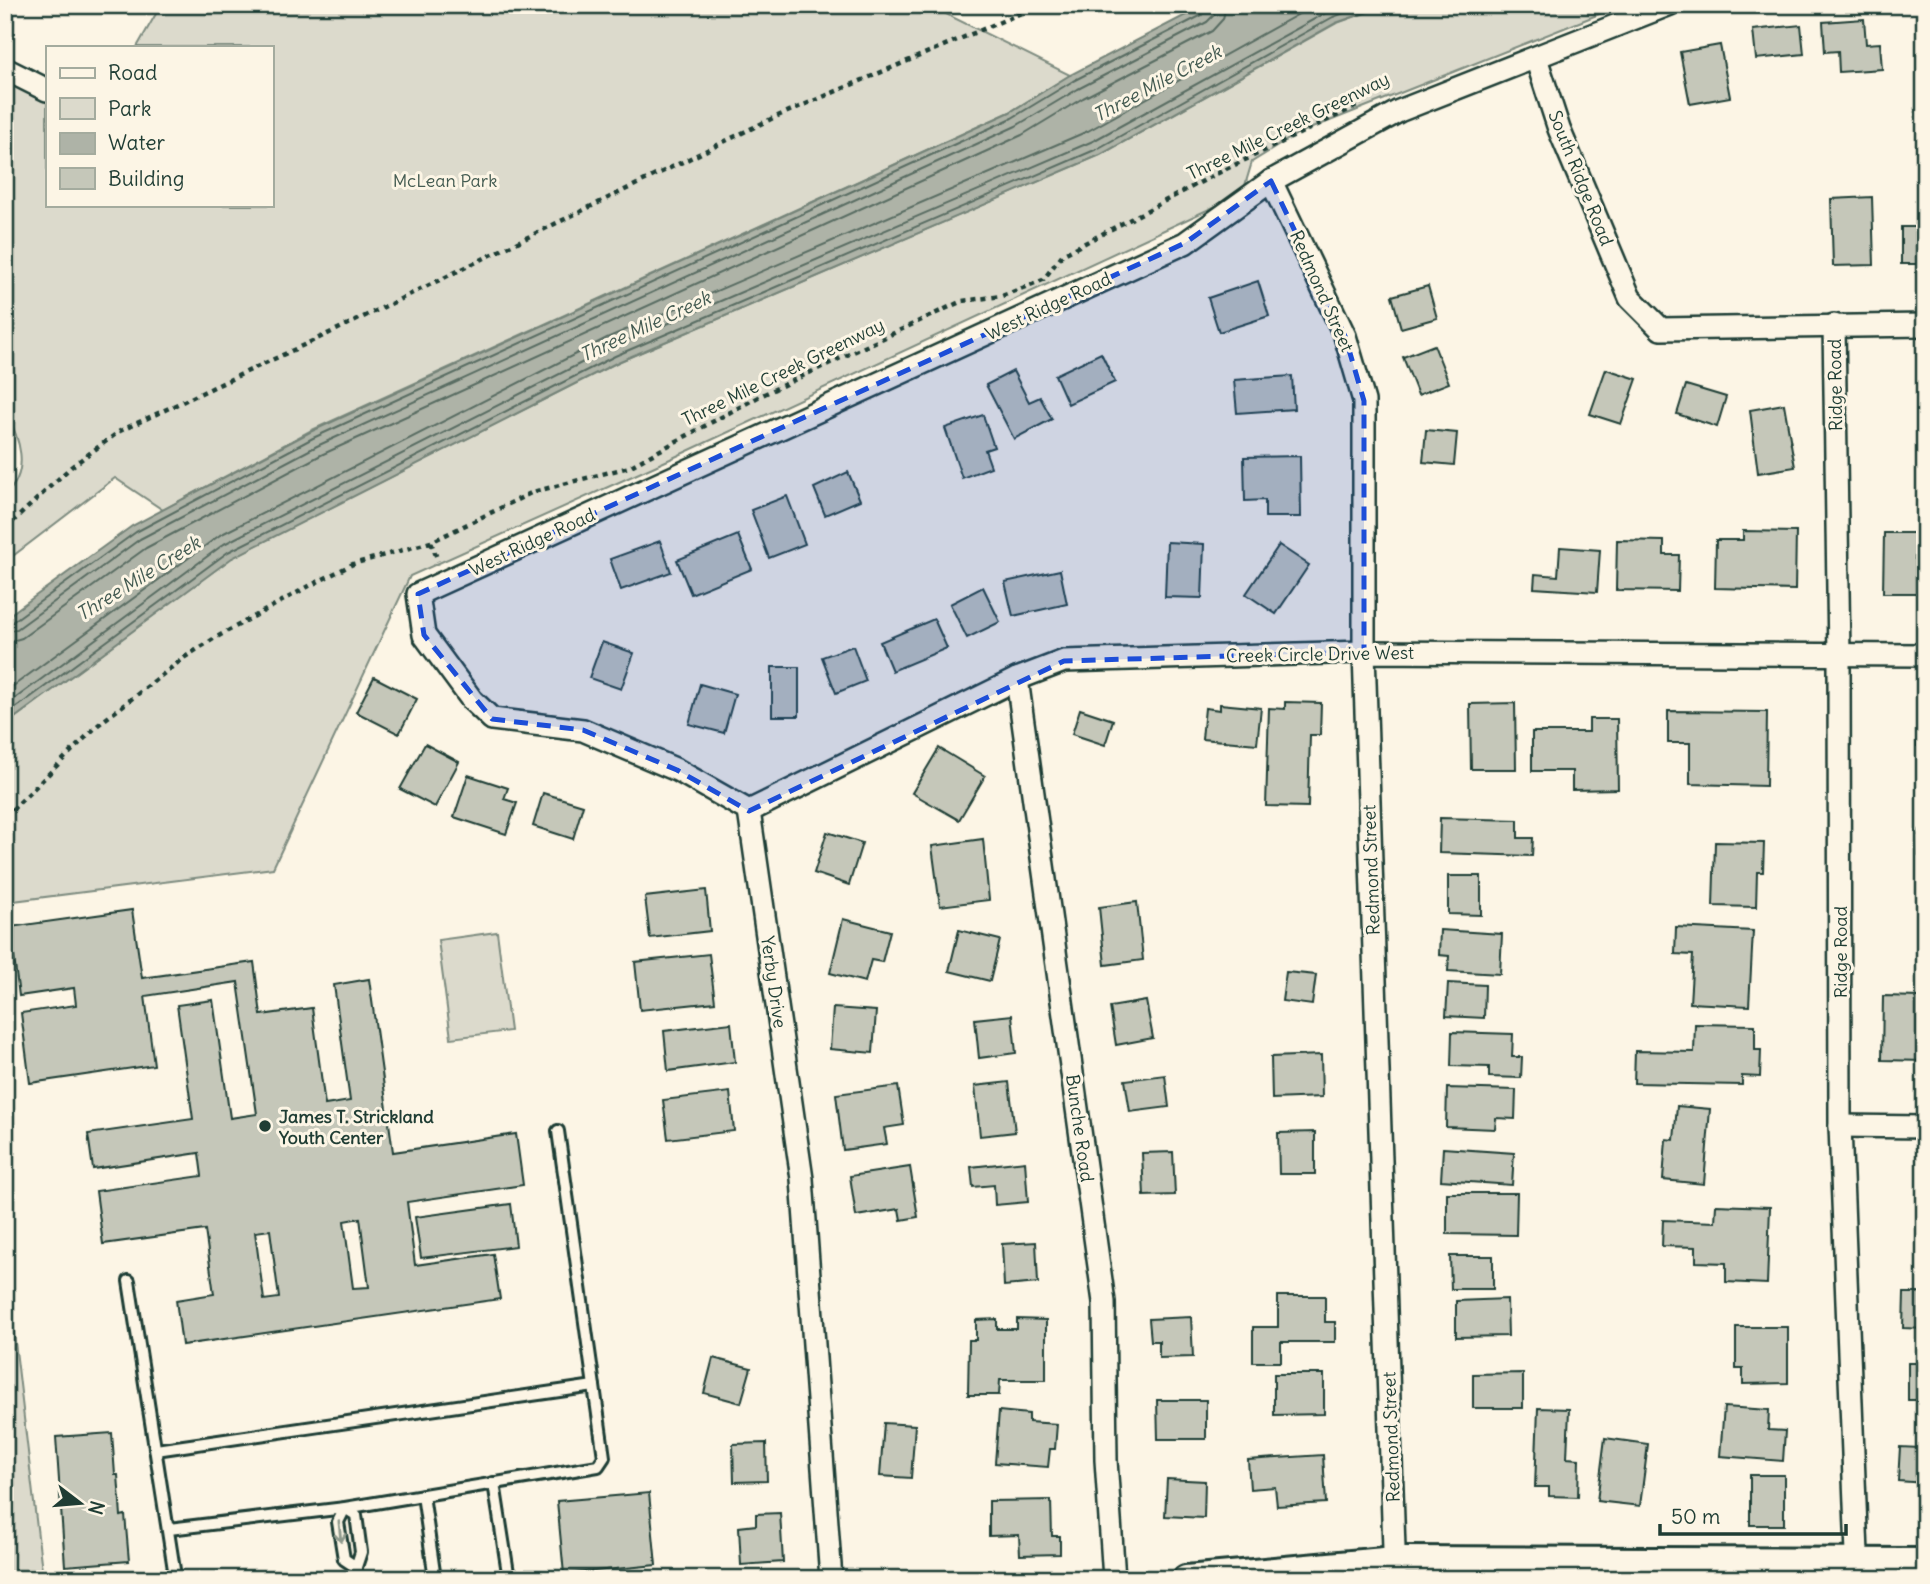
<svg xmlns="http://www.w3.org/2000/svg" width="1930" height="1584" viewBox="0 0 1930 1584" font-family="Delius,sans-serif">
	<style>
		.green { fill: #dcdacc; stroke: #7e8c80; stroke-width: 2 }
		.water { fill: #aeb3a7; stroke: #758479; stroke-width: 2 }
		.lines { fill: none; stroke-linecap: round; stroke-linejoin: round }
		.shore { stroke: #586c62; stroke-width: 2 }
		.building { fill: #c5c7b9; stroke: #1f3d34; stroke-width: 2; fill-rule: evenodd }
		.service-casing { stroke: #1f3d34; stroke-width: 16 }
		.minor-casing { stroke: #1f3d34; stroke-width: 26 }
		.tertiary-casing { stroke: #1f3d34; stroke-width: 32 }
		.path { stroke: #1f3d34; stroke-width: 4.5; stroke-dasharray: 5 5; stroke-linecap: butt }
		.service { stroke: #fcf5e5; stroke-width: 10 }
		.minor { stroke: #fcf5e5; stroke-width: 21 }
		.tertiary { stroke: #fcf5e5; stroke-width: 26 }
		.oneway { stroke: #8e998c }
		.marked { fill: #1d4ed8; fill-opacity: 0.2; stroke: #1d4ed8; stroke-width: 5; stroke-dasharray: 14 9; stroke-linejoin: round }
		.poi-dot { fill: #1f3d34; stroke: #fcf5e5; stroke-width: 2.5 }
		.labels { text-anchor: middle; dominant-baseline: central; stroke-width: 6; stroke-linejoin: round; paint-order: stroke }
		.street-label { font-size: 18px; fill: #1f3d34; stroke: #fcf5e5 }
		.park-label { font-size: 18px; fill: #455c52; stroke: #fcf5e5 }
		.poi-label { font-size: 18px; font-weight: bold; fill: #1f3d34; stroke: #fcf5e5; text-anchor: start }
		.water-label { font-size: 19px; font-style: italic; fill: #435a51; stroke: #fcf5e5 }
	</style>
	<rect width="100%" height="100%" fill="#fcf5e5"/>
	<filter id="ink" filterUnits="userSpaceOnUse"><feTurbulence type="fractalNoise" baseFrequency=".0143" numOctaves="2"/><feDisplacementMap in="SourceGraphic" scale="14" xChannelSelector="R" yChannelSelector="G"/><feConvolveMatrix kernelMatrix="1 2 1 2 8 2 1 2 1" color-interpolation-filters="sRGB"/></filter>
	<g filter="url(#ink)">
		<g class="green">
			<path d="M161,5H928L1070,75L1010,112L310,431L163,510L115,478L5,562V495C32,471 19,437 5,410V69L47,90V205H271V47H137Z"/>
			<path d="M1387,5H1622L1297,134L1252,162L1243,192L1218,205L677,456L410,576L273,868L5,902V725L231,558L618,362L1100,155L1337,23Z"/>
			<path d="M497,932L510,1031L451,1038L438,940Z"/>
			<path d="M5,1257L43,1579H5Z"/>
		</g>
		<path class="water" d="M1205,5H1387L1336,23L1100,155L618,362L232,558L5,725V618L132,526L310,432L1010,112L1070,75Z"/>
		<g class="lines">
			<g class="shore">
				<path d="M5,623L12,622L136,532L313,438L1012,118L1073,81L1202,15L1206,5"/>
				<path d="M5,632L17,629L140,539L317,446L1016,126L1078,89L1207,22L1214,15L1215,5"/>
				<path d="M5,643L22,638L146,548L321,455L1022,135L1083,98L1212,31L1223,19L1226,5"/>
				<path d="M5,692L220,535L607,338L1088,131L1315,5"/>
				<path d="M5,706L224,544L611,348L1093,141L1340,5"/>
				<path d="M5,716L228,552L615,356L1097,149L1333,17L1366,5"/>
			</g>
		</g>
		<g class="building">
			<path d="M1864,19L1866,44L1880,43L1882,69L1839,72L1838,51L1825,52L1823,22Z"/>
			<path d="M1801,25L1804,54L1756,59L1753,30Z"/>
			<path d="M1720,45L1730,97L1690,104L1680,52Z"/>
			<path d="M1872,197L1874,265L1833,266L1831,199Z"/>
			<rect x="1901" y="227" width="24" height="37"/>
			<path d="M1258,281L1269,316L1219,332L1208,298Z"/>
			<path d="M1428,286L1437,318L1401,328L1392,296Z"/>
			<path d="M1434,345L1449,383L1418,395L1403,357Z"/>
			<path d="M1101,353L1115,382L1068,404L1055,375Z"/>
			<path d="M1606,369L1637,379L1621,424L1590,414Z"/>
			<path d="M1013,371L1029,402L1040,397L1052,419L1014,439L986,385Z"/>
			<path d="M1292,376L1294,409L1237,413L1234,380Z"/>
			<path d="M1686,385L1726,397L1717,427L1677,414Z"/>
			<path d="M1784,404L1795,467L1758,473L1750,410Z"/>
			<path d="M983,415L994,447L985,450L991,467L962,478L945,428Z"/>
			<path d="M1426,430L1457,433L1454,465L1423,462Z"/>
			<path d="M1300,456L1301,517H1265V500L1245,501L1244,457Z"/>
			<path d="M848,472L860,500L825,515L814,488Z"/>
			<path d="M787,496L805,544L769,558L751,510Z"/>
			<path d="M1743,531L1796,532L1795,590L1715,588L1716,540H1743Z"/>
			<path d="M1884,533H1916L1915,559H1925V593H1883Z"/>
			<path d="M738,535L752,569L691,594L677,560Z"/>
			<path d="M1617,540L1664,541V555H1679L1678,591L1616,590Z"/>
			<path d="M660,541L671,572L621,590L610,559Z"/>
			<path d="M1167,542L1204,544L1202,598L1165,597Z"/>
			<path d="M1279,545L1309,565L1276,614L1246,594Z"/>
			<path d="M1560,547L1600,550L1597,592L1534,588L1535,574L1558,576Z"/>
			<path d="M1060,570L1067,604L1013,616L1005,582Z"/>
			<path d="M983,587L1000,622L967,638L950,604Z"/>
			<path d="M934,619L947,648L892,671L880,642Z"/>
			<path d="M602,642L634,653L621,689L589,678Z"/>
			<path d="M853,646L866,681L836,693L822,657Z"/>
			<rect x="772" y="667" width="27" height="49"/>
			<path d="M374,677L417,699L399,734L356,712Z"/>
			<path d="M700,684L735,694L724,733L689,724Z"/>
			<path d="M1285,702L1321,703L1320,735H1310L1308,807L1266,806L1269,708L1285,709Z"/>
			<path d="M1515,703L1516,769H1471L1470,704Z"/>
			<path d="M1220,704L1261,708L1257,744L1202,739L1205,708L1220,710Z"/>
			<path d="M1919,708H1925V746H1917Z"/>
			<path d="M1080,709L1113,720L1105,745L1072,734Z"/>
			<path d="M1668,711L1767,712L1766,786L1690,784V743H1668Z"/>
			<path d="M1589,719H1617L1618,789L1572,790V771H1532V732H1589Z"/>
			<path d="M425,744L459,762L435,807L400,789Z"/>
			<path d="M939,748L985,776L959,820L912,793Z"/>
			<path d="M468,775L508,788L504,799L517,803L506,834L454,817Z"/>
			<path d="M543,793L583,805L573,839L533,826Z"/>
			<path d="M1440,818L1518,820V838H1533L1532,856L1439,853Z"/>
			<path d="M1920,830L1925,831V857L1919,856Z"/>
			<path d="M827,832L862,843L849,885L814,873Z"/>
			<path d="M983,839L989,900L940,906L932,846Z"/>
			<path d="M1715,842L1764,843L1763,872H1757L1756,907L1713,906Z"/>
			<path d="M1448,876H1481V915L1448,914Z"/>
			<path d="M706,890L710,931L650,938L645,897Z"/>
			<path d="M1925,897V953H1920Z"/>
			<path d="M1137,902L1143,960L1105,965L1099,907Z"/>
			<path d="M132,910L142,978L254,962L261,1015L312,1008L325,1105L350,1101L334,985L369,979L393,1152L516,1134L523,1185L407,1202L415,1265L493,1254L500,1299L182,1345L176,1300L214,1294L205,1230L103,1244L96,1191L202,1176L199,1153L93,1169L88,1134L193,1119L177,1005L213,1000L230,1118L257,1114L238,982L145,996L154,1065L30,1083L21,1013L76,1005L74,988L19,996L10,927ZM360,1218L369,1287L353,1288L344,1221ZM270,1230L279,1298L264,1300L255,1232Z"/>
			<path d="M843,919L890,931L882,962L871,960L865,982L830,973Z"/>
			<path d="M1676,927L1753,931L1749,1006L1690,1003L1693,955L1675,954Z"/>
			<path d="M959,930L1000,940L990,981L949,971Z"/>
			<path d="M1440,930L1502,934L1500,974L1448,971L1449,956L1439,955Z"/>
			<path d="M709,954L715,1002L640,1010L635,962Z"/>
			<path d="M1286,972L1316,975L1312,1005L1282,1001Z"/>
			<path d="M1448,983L1485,985L1484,1018L1446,1016Z"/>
			<path d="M1883,996L1920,997V1034L1925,1035V1061L1882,1060Z"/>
			<path d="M1146,1001L1153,1038L1116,1045L1110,1007Z"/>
			<path d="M833,1008L876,1011L873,1053L830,1049Z"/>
			<path d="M1012,1015L1016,1053L979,1058L975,1019Z"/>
			<path d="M731,1023L735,1062L668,1071L664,1031Z"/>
			<path d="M1695,1024L1755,1025V1050H1761L1760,1077L1742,1076V1085L1634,1083L1635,1051L1694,1052Z"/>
			<path d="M1452,1032L1513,1034L1512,1057H1522L1521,1078L1489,1077V1067L1451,1066Z"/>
			<path d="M1321,1055L1322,1097L1272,1099L1271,1057Z"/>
			<path d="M1165,1075L1169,1107L1130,1112L1125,1080Z"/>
			<path d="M1009,1082L1015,1132L980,1136L975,1086Z"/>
			<path d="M898,1086L904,1125L884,1128L887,1144L843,1150L836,1094Z"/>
			<path d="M1447,1088L1516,1090L1515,1119L1496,1118L1495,1129L1446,1127Z"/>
			<path d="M730,1092L734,1131L668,1139L663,1100Z"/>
			<path d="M1677,1106L1710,1109L1704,1184L1663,1180L1666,1139L1674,1140Z"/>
			<path d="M1315,1132V1174H1279L1278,1133Z"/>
			<path d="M1443,1148L1514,1153L1512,1185L1441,1180Z"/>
			<path d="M1173,1152L1175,1195L1144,1196L1142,1153Z"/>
			<path d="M1025,1161L1028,1202L995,1205L994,1185L973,1187L971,1167Z"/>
			<path d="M910,1167L918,1217L901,1220L899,1209L856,1216L850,1176Z"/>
			<path d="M1447,1193H1517L1516,1235L1447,1234Z"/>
			<path d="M511,1204L516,1246L421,1258L415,1217Z"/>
			<path d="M1716,1205L1770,1207L1767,1284L1726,1282V1263L1696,1262V1247L1662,1246L1663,1220L1715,1222Z"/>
			<path d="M1036,1242L1038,1283L1004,1286L1002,1244Z"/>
			<path d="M1450,1256H1493V1289H1451Z"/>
			<path d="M1904,1293H1925V1329L1903,1328Z"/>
			<path d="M1278,1296H1325V1322H1335V1342H1281V1362H1253V1327H1278Z"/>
			<path d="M1507,1299L1508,1336L1456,1337V1301Z"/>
			<path d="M1191,1317L1193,1357L1159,1358V1341H1151L1149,1319Z"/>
			<path d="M997,1319V1329H1017V1319L1046,1320V1380H1000L999,1395H968L969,1340H976V1320Z"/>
			<path d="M1736,1327H1788V1383L1743,1384V1369H1736Z"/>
			<path d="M713,1358L751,1368L741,1403L704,1393Z"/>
			<rect x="1908" y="1363" width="17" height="37"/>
			<path d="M1523,1373V1408H1473V1374Z"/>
			<path d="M1274,1374H1324V1414L1274,1415Z"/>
			<path d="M1157,1400H1206V1439H1158Z"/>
			<path d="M1724,1407L1769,1410L1768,1430L1785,1431L1783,1461L1720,1456Z"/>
			<path d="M1538,1408L1569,1409L1567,1458L1579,1459L1578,1497L1549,1496V1487H1535Z"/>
			<path d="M999,1411L1029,1414V1422L1057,1424L1055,1449H1050L1048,1467L995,1463Z"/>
			<path d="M884,1423L915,1425L911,1478L880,1476Z"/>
			<path d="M112,1433L115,1475H118L121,1516L125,1515L129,1561L65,1566L56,1437Z"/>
			<path d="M1921,1435H1925V1483L1898,1481L1900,1447L1920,1448Z"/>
			<path d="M1605,1438L1648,1444L1640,1506L1597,1501Z"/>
			<path d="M766,1443L767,1481L734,1482L733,1444Z"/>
			<path d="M1323,1455L1326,1503L1277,1506L1275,1487L1250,1489L1248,1460Z"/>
			<rect x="1750" y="1475" width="34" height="50"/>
			<path d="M1167,1479L1205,1481L1204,1518L1165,1516Z"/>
			<path d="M649,1493L656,1565L564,1574L557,1501Z"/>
			<path d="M1051,1500L1052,1536H1060V1554L1020,1555L1019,1535L989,1536V1501Z"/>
			<path d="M780,1513L783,1562L741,1565L739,1527L756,1525V1514Z"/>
		</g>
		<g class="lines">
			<g class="service-casing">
				<g id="service">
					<path d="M129,1281L175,1576L179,1579"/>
					<path d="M156,1450L594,1386"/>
					<path d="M494,1483L509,1579"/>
					<path d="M423,1495L435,1579"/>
					<path d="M169,1529L345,1508L598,1466L604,1457L558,1131"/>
					<path d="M356,1567L344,1559L338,1522L345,1508L356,1515L361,1552L356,1567V1579"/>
				</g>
			</g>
			<g class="minor-casing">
				<g id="minor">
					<path d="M1536,58L1559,129L1630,298L1661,329L1925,325"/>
					<path d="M5,69L47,90"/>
					<path d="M1271,181L1345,336L1364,401V652L1395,1579"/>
					<path d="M1834,325L1839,656L1840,1126L1858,1579"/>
					<path d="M1017,679L1104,1302L1106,1460L1114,1579"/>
					<path d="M749,811L1017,679L1064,661L1364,652L1925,655"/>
					<path d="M1840,1126L1925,1127"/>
					<path d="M831,1579L802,1179L749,811L677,770L583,730L492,719L472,700L424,635L418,594L1185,243L1271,181L1399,111L1668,5"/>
				</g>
			</g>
			<g class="tertiary-casing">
				<path id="tertiary" d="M1186,1579L1395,1560L1925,1562"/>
			</g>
			<g class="path">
				<path d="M5,529L71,467L120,431L353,322L773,118L1040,5"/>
				<path d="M431,542L438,561"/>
				<path d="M5,817L98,725L185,657L215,638L311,585L353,564L431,542L533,492L629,467L760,396L962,301L1002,296L1043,280L1062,255L1222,171L1361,104"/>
			</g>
			<use href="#service" class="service"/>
			<use href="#minor" class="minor"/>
			<use href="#tertiary" class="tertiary"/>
		</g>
		<defs><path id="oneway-shaft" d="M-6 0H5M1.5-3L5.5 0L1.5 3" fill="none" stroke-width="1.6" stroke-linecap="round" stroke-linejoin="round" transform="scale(1.75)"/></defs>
		<use class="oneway" href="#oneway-shaft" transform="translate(340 1532) rotate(84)"/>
	</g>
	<path class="marked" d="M1271,181L1345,336L1364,401V652L1064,661L749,811L677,770L583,730L492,719L424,635L418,594L1185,243Z"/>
	<circle class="poi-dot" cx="265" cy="1126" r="7"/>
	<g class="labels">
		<g class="street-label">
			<text transform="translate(1288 126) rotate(-26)">Three Mile Creek Greenway</text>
			<text transform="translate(1581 178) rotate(68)">South Ridge Road</text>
			<text transform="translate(1322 291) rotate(66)">Redmond Street</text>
			<text transform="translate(1048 306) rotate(-25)">West Ridge Road</text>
			<text transform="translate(783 372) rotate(-26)">Three Mile Creek Greenway</text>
			<text transform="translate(1835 385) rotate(-91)">Ridge Road</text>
			<text transform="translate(532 542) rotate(-25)">West Ridge Road</text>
			<text transform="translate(1320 654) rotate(-1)">Creek Circle Drive West</text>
			<text transform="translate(1371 870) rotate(-92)">Redmond Street</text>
			<text transform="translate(1840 952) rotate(-90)">Ridge Road</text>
			<text transform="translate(774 982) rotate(82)">Yerby Drive</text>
			<text transform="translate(1080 1128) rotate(82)">Bunche Road</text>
			<text transform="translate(1391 1437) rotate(-92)">Redmond Street</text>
		</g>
		<g class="park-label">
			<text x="445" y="180">McLean Park</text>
		</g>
		<g class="poi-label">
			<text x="279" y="1116">James T. Strickland<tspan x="279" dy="21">Youth Center</tspan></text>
		</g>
		<g class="water-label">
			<text transform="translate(1157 83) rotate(-28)">Three Mile Creek</text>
			<text transform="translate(645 326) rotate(-25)">Three Mile Creek</text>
			<text transform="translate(138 578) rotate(-32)">Three Mile Creek</text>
		</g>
	</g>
	<rect width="1930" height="1584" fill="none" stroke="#fcf5e5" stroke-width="28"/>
	<rect x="14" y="14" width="1902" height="1556" fill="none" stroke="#1f3d34" stroke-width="2.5" filter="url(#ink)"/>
	<rect x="46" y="46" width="228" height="161" fill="#fcf5e5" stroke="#a4ab9e" stroke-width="2"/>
	<rect x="60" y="68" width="35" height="10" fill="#fcf5e5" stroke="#a4ab9e" stroke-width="2"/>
	<text x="108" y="80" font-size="21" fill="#1f3d34">Road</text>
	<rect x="60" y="98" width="35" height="21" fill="#dcdacc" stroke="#a4ab9e" stroke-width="2"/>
	<text x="108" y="116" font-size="21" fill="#1f3d34">Park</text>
	<rect x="60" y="133" width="35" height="21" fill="#aeb3a7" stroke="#a4ab9e" stroke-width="2"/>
	<text x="108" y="150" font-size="21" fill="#1f3d34">Water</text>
	<rect x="60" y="168" width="35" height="21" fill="#c5c7b9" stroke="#a4ab9e" stroke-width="2"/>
	<text x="108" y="186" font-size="21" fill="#1f3d34">Building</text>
	<g transform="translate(80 1503) rotate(106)" stroke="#fcf5e5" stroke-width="5" paint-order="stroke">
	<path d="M0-5L12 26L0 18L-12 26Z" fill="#1f3d34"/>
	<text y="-10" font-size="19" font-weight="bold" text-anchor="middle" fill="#1f3d34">N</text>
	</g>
	<path d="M1660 1524v10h186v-10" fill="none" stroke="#1f3d34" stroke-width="3.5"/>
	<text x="1671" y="1524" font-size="21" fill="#1f3d34" stroke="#fcf5e5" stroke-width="5" paint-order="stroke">50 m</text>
</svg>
